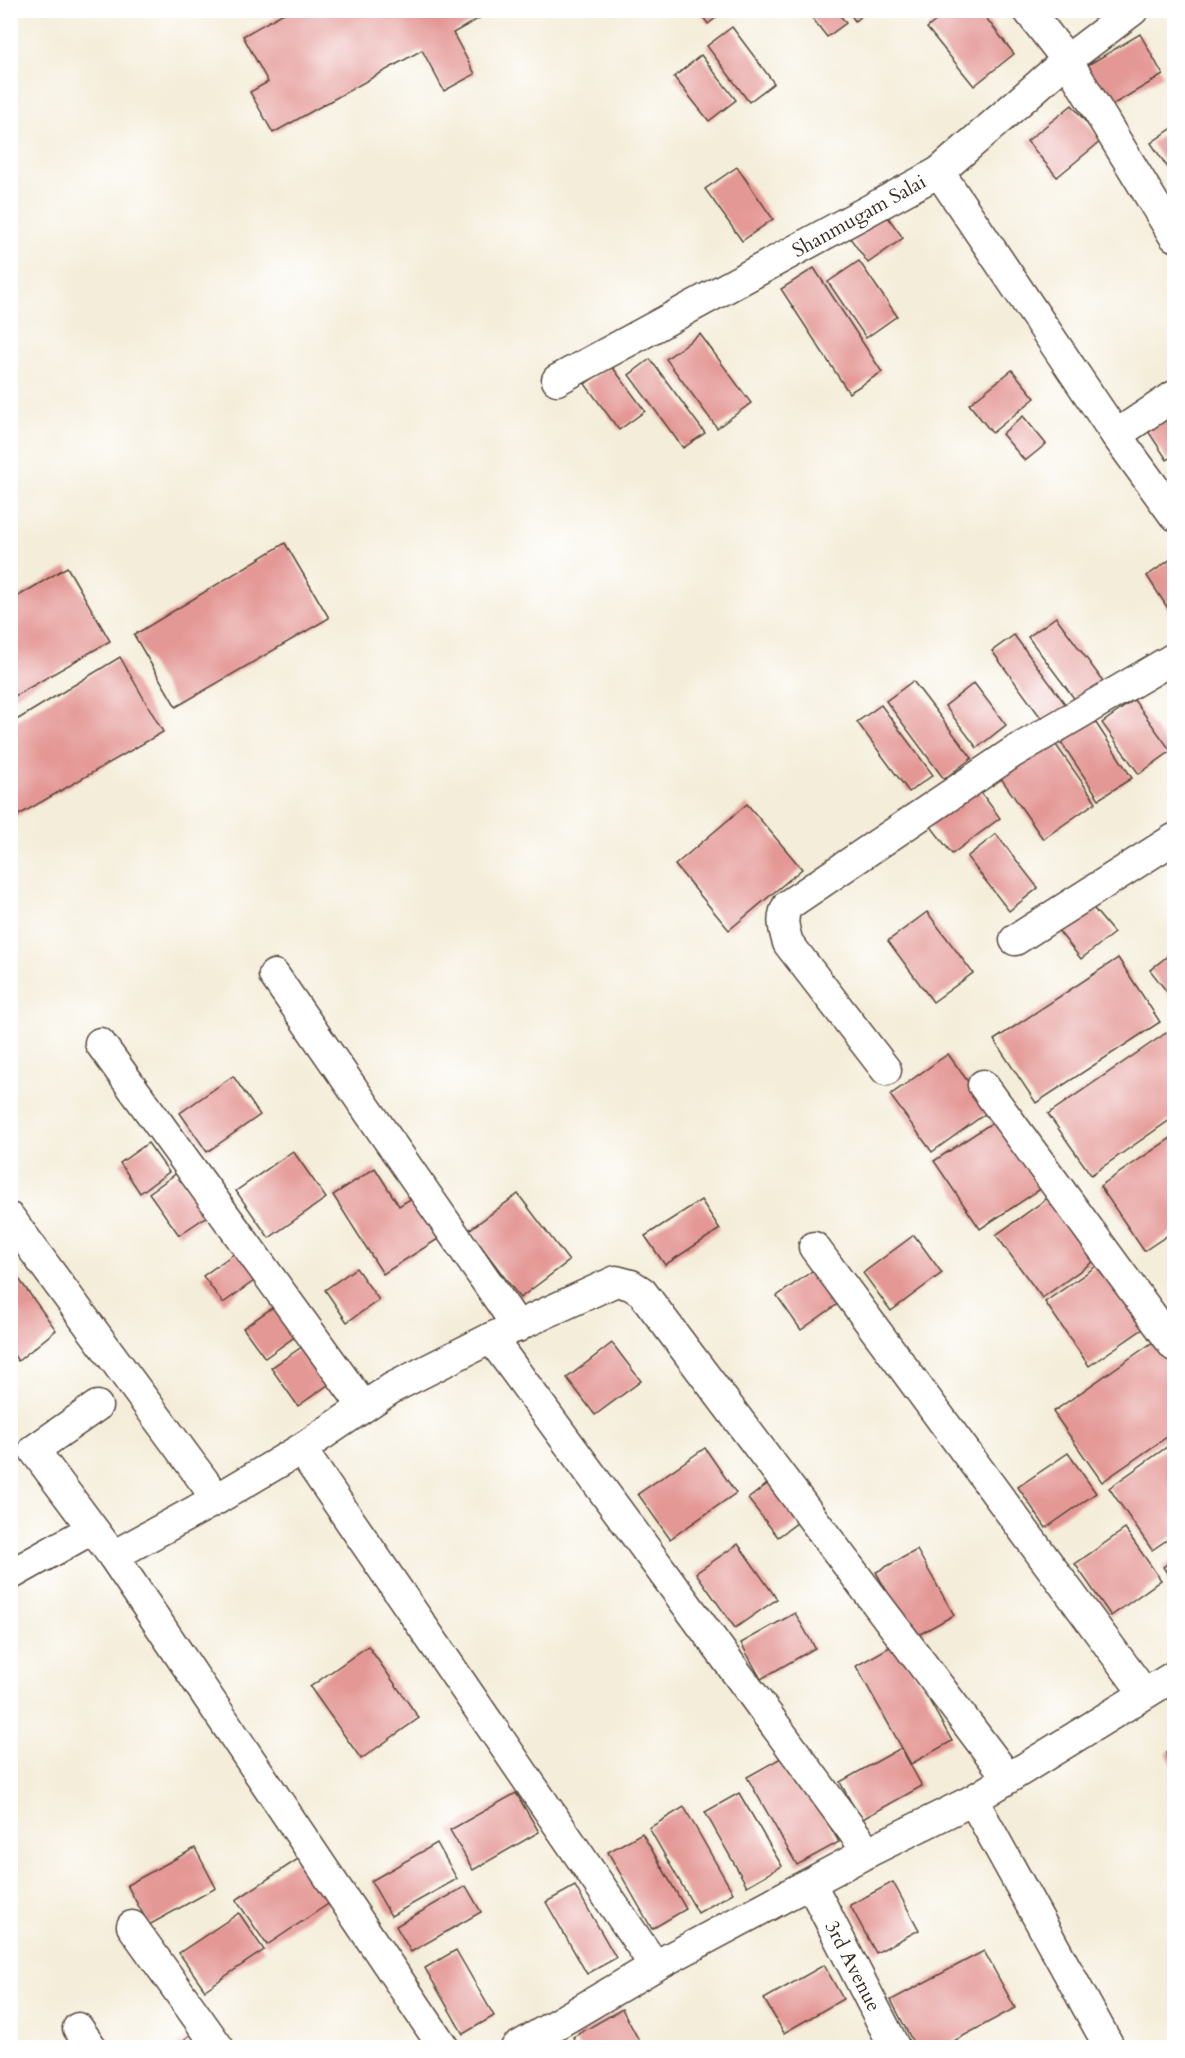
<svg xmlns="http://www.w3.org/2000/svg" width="1185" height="2058" viewBox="0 0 1185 2058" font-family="Cardo,serif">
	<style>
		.building { fill: #e49895 }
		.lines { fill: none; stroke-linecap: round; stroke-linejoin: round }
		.minor-casing { stroke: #57473a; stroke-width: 33 }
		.minor { stroke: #fff; stroke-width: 30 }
		.labels { text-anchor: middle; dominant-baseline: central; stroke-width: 6; stroke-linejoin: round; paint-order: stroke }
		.street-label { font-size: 20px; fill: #3b2a1e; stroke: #fff }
	</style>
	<rect width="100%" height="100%" fill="#fff"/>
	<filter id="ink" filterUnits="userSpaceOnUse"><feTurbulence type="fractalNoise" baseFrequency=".0167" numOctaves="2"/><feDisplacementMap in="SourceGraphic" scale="12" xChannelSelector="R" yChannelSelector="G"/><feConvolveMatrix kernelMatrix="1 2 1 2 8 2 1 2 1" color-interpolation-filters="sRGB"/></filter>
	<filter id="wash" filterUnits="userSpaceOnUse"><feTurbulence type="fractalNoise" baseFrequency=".008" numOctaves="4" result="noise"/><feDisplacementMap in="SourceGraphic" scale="24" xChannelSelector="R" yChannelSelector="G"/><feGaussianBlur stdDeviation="1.35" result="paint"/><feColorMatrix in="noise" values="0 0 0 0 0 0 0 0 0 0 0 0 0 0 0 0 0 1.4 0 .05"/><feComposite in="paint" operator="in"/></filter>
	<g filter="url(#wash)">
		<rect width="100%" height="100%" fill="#f4edd9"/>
		<g id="blocks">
			<g class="building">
				<path d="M289,10H494L453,33L475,74L444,91L422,50L273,133L250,92L268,82L243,36Z"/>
				<path d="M698,10H726L708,24Z"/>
				<path d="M806,10H836L846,23L827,37Z"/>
				<path d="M847,10H869L855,21Z"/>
				<path d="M949,10H980L1014,54L974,86L927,28Z"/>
				<path d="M732,27L774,83L749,102L707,46Z"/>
				<path d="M1140,34L1163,75L1107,108L1083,68Z"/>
				<path d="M701,55L736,100L709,121L674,77Z"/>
				<path d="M1072,105L1101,141L1057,177L1027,141Z"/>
				<path d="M1174,127V177L1151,143Z"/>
				<path d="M737,167L773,219L742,241L705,189Z"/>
				<path d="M880,206L903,238L868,263L845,231Z"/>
				<path d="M859,261L897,316L866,338L828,282Z"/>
				<path d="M814,268L882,372L849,393L781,289Z"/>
				<path d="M700,334L751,403L717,428L666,359Z"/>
				<path d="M650,359L705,433L683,448L629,375Z"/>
				<path d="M611,365L645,411L619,430L585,384Z"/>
				<path d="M1012,370L1035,398L992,433L969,404Z"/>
				<path d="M1174,409V454L1167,460L1146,428Z"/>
				<path d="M1023,416L1046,444L1025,461L1002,434Z"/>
				<path d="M285,543L329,618L176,707L134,635Z"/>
				<path d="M1174,557V618L1147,576Z"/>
				<path d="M67,567L110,641L10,699V601Z"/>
				<path d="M1056,617L1106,685L1079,705L1028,637Z"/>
				<path d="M1014,635L1069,709L1047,726L992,651Z"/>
				<path d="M120,657L163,732L10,820V724Z"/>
				<path d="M913,681L972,758L944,779L886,701Z"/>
				<path d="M974,683L1006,725L977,748L945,706Z"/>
				<path d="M1134,700L1171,751L1139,774L1102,723Z"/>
				<path d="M881,705L933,775L909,792L857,722Z"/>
				<path d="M1092,717L1132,778L1099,799L1059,739Z"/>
				<path d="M1049,735L1096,802L1043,839L996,771Z"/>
				<path d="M974,783L1000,818L952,854L926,820Z"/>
				<path d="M747,804L802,869L729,930L675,865Z"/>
				<path d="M996,834L1038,888L1009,911L967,857Z"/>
				<path d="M1085,898L1114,933L1081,959L1053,924Z"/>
				<path d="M927,912L973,973L933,1002L888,941Z"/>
				<path d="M1174,951V1001L1150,970Z"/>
				<path d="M1118,958L1160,1022L1036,1103L994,1040Z"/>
				<path d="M1169,1031L1174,1039V1117L1091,1175L1048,1114Z"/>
				<path d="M948,1054L989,1111L932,1152L890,1095Z"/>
				<path d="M233,1076L260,1115L207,1152L180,1113Z"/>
				<path d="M996,1120L1042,1188L980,1229L934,1161Z"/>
				<path d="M1174,1136V1231L1144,1251L1100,1186Z"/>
				<path d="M148,1143L169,1172L140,1193L120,1163Z"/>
				<path d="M293,1151L326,1198L269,1238L236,1191Z"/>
				<path d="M375,1168L399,1206L412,1198L438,1239L383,1274L333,1195Z"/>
				<path d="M177,1173L207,1216L179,1235L149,1193Z"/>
				<path d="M518,1194L569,1261L520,1298L469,1230Z"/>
				<path d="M1052,1195L1098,1258L1042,1298L996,1235Z"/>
				<path d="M701,1200L720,1229L665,1265L645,1236Z"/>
				<path d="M914,1235L942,1273L891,1311L863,1273Z"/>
				<path d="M242,1248L261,1276L223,1303L203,1276Z"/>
				<path d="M1105,1260L1150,1324L1089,1366L1045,1302Z"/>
				<path d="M818,1267L842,1301L801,1330L777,1296Z"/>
				<path d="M356,1268L379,1300L347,1322L325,1290Z"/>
				<path d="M19,1279L56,1330L18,1361L10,1350V1285Z"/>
				<path d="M279,1303L300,1333L265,1358L243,1328Z"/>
				<path d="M1163,1335L1174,1350V1432L1102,1482L1053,1412Z"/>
				<path d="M309,1342L335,1380L298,1406L271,1368Z"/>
				<path d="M612,1343L641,1381L595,1415L567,1378Z"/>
				<path d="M1174,1442V1535L1152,1550L1109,1488Z"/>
				<path d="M705,1448L736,1493L670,1539L638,1494Z"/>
				<path d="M1068,1453L1096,1493L1046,1528L1018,1487Z"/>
				<path d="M775,1478L805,1517L778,1537L748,1499Z"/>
				<path d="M1125,1529L1161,1580L1111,1616L1075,1564Z"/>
				<path d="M738,1544L777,1599L735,1628L696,1573Z"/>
				<path d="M917,1550L954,1615L913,1638L876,1572Z"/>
				<path d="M1174,1559V1584L1163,1567Z"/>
				<path d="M795,1613L815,1648L761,1679L741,1643Z"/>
				<path d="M897,1643L952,1741L911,1764L856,1666Z"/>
				<path d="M368,1646L419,1718L361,1759L310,1687Z"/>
				<path d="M901,1748L922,1786L861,1820L840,1782Z"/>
				<path d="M1174,1749V1767L1166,1753Z"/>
				<path d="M788,1754L839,1842L797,1865L747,1777Z"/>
				<path d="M516,1793L539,1832L473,1870L450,1830Z"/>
				<path d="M739,1793L782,1866L747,1886L705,1812Z"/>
				<path d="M684,1807L733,1893L698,1913L649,1828Z"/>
				<path d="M642,1833L686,1909L652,1929L608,1852Z"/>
				<path d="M437,1843L457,1879L391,1916L371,1881Z"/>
				<path d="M195,1848L216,1888L149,1925L127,1885Z"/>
				<path d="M304,1855L334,1900L267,1945L236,1900Z"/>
				<path d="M893,1882L919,1930L876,1953L850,1905Z"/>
				<path d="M466,1886L481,1912L411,1952L396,1926Z"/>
				<path d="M575,1886L616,1958L587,1974L546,1902Z"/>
				<path d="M239,1913L264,1950L205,1990L179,1953Z"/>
				<path d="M456,1950L494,2016L463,2034L425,1968Z"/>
				<path d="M984,1951L1015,2008L941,2048H916L891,2000Z"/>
				<path d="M824,1965L843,1999L784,2033L764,1999Z"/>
				<path d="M622,2009L643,2048H579L573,2037Z"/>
				<path d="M191,2034L201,2048H174Z"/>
			</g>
		</g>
	</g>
	<g filter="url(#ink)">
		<use href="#blocks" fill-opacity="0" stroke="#57473a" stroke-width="1.5"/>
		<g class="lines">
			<g class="minor-casing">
				<g id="minor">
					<path d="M1028,10L1067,60L1174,236"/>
					<path d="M939,172L1116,435L1174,515"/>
					<path d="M557,380L939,172L1067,60L1133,10"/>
					<path d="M1116,435L1174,396"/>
					<path d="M1015,940L1174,839"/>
					<path d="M274,975L518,1327"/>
					<path d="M100,1043L363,1406"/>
					<path d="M886,1070L788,943C784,929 780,918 788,905L1012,753L1174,658"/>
					<path d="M983,1085L1174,1346"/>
					<path d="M10,1218L217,1499"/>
					<path d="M814,1247L1144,1693"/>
					<path d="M97,1406L34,1450L113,1556"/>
					<path d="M301,1449L655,1966"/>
					<path d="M10,1575L92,1529"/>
					<path d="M973,1800L1110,2048"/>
					<path d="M868,1852L491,1338L616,1281L631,1285L642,1292L1008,1778"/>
					<path d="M811,1884L895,2048"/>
					<path d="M132,1926L219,2048"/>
					<path d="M78,2028L92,2048"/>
					<path d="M444,2048L113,1556L217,1499L301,1449L392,1388L491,1338"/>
					<path d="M516,2048L655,1966L868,1852L973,1800L1174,1676"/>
				</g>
			</g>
			<use href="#minor" class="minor"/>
		</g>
	</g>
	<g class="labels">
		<g class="street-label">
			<text transform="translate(859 216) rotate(-29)">Shanmugam Salai</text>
			<text transform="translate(853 1966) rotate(63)">3rd Avenue</text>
		</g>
	</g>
	<rect width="1185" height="2058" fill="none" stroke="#fff" stroke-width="36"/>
</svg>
